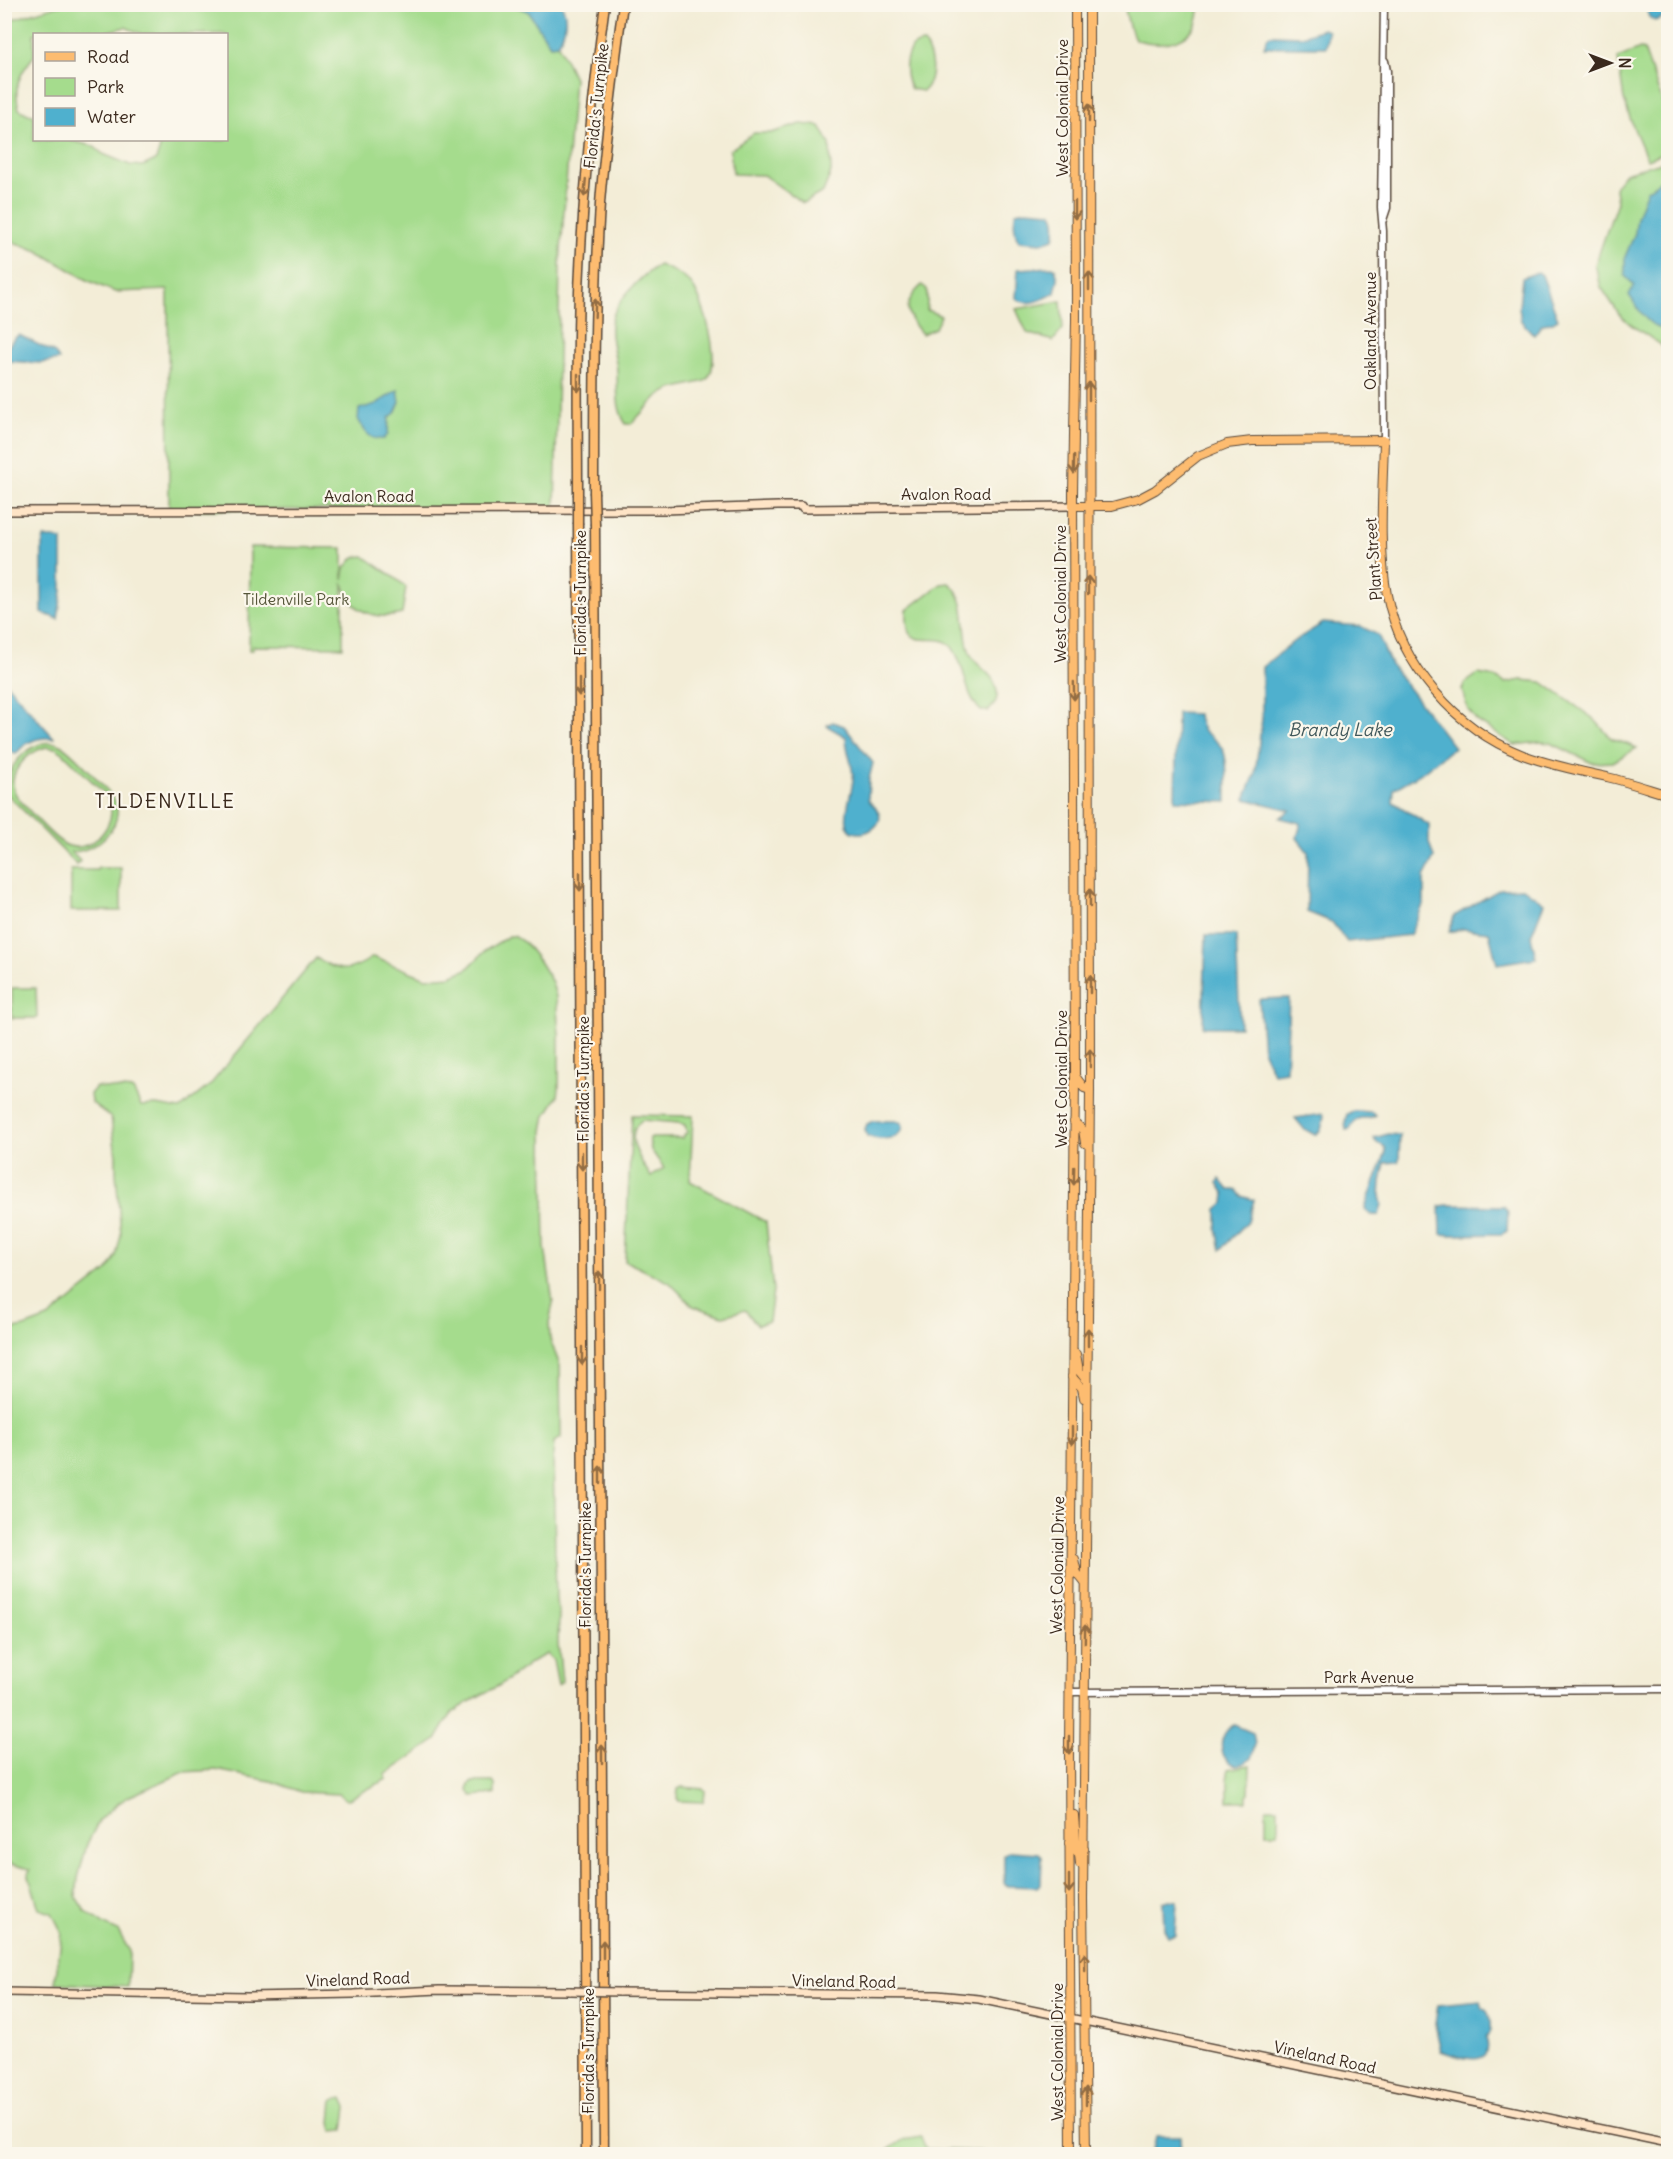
<svg xmlns="http://www.w3.org/2000/svg" width="1673" height="2159" viewBox="0 0 1673 2159" font-family="Delius,sans-serif">
	<style>
		.green { fill: #a5dc8d; stroke: #708356; stroke-width: 1.5; fill-rule: evenodd }
		.water { fill: #4fb0ce; stroke: #456d76; stroke-width: 1.5 }
		.lines { fill: none; stroke-linecap: round; stroke-linejoin: round }
		.tertiary-casing { stroke: #57473a; stroke-width: 9 }
		.secondary-casing { stroke: #57473a; stroke-width: 10 }
		.primary-casing { stroke: #57473a; stroke-width: 10 }
		.trunk-casing { stroke: #57473a; stroke-width: 10 }
		.motorway-casing { stroke: #57473a; stroke-width: 11 }
		.tertiary { stroke: #fff; stroke-width: 6 }
		.secondary { stroke: #fee4c6; stroke-width: 7 }
		.primary { stroke: #fdbc70; stroke-width: 8 }
		.trunk { stroke: #fdbc70; stroke-width: 8 }
		.motorway { stroke: #fdbc70; stroke-width: 8 }
		.secondary-bridge-casing { stroke: #57473a; stroke-width: 10; stroke-linecap: butt }
		.motorway-bridge-casing { stroke: #57473a; stroke-width: 11; stroke-linecap: butt }
		.secondary-bridge { stroke: #fee4c6; stroke-width: 7 }
		.motorway-bridge { stroke: #fdbc70; stroke-width: 8 }
		.oneway { stroke: #926c43 }
		.labels { text-anchor: middle; dominant-baseline: central; stroke-width: 4.5; stroke-linejoin: round; paint-order: stroke }
		.street-label { font-size: 16px; fill: #3b2a1e; stroke: #fbf7ec }
		.park-label { font-size: 16px; fill: #56563a; stroke: #fbf7ec }
		.water-label { font-size: 18px; font-style: italic; fill: #42595c; stroke: #fbf7ec }
		.quarter-label { font-size: 20px; letter-spacing: 1.5px; fill: #3b2a1e; stroke: #fbf7ec }
	</style>
	<rect width="100%" height="100%" fill="#fbf7ec"/>
	<filter id="ink" filterUnits="userSpaceOnUse"><feTurbulence type="fractalNoise" baseFrequency=".0167" numOctaves="2"/><feDisplacementMap in="SourceGraphic" scale="12" xChannelSelector="R" yChannelSelector="G"/><feConvolveMatrix kernelMatrix="1 2 1 2 8 2 1 2 1" color-interpolation-filters="sRGB"/></filter>
	<filter id="wash" filterUnits="userSpaceOnUse"><feTurbulence type="fractalNoise" baseFrequency=".008" numOctaves="4" result="noise"/><feDisplacementMap in="SourceGraphic" scale="24" xChannelSelector="R" yChannelSelector="G"/><feGaussianBlur stdDeviation="1.35" result="paint"/><feColorMatrix in="noise" values="0 0 0 0 0 0 0 0 0 0 0 0 0 0 0 0 0 1.4 0 .05"/><feComposite in="paint" operator="in"/></filter>
	<g filter="url(#wash)">
		<rect width="100%" height="100%" fill="#f3edd7"/>
		<g class="green">
			<path d="M62,4H511L528,11L550,45L558,44L574,78L560,264L555,509L169,510L168,290L115,292L89,281L38,251L5,239L4,22ZM125,27L142,34H226V140H158L160,148L156,160L143,166L130,165L103,154L93,146L68,140H34V115L28,114L19,109C13,86 20,73 34,56V34H101Z"/>
			<path d="M1124,5H1199C1201,42 1163,49 1135,39L1129,26Z"/>
			<path d="M924,43C933,58 936,78 923,91L911,89C902,74 903,44 924,43Z"/>
			<path d="M1640,49L1644,50L1668,118V151L1647,159L1632,124L1624,100L1618,58Z"/>
			<path d="M801,124L820,126L830,144L831,172L823,192L803,203L763,175L733,174L730,150L754,133H771Z"/>
			<path d="M1668,160V355L1660,344L1631,325L1619,314L1601,287L1595,265L1617,202L1615,189L1617,183L1625,173Z"/>
			<path d="M659,265C671,270 682,274 691,284C704,300 724,366 705,381L672,389L659,395L631,424H626C615,408 618,388 617,370C616,355 609,340 611,324C613,303 642,275 659,265Z"/>
			<path d="M922,285L927,289V310L941,316L935,328L922,334C905,315 902,303 922,285Z"/>
			<path d="M1061,301L1063,329L1053,341L1027,333L1016,309Z"/>
			<path d="M250,547L343,548V580L345,568L354,557L364,556C378,567 393,575 406,587L402,614C375,621 348,611 343,582V647L253,646V650H249Z"/>
			<path d="M949,583C970,599 961,631 970,653C977,670 997,672 997,695C997,702 993,707 988,711H981C963,693 967,667 952,647C937,627 904,659 907,610L941,584Z"/>
			<path d="M1478,674L1495,677L1505,683L1522,680L1542,682L1594,719L1611,738L1637,748L1613,762L1592,763L1551,743L1540,742L1514,745L1477,721L1468,710L1462,690L1464,684Z"/>
			<path d="M43,743C49,742 55,742 61,745C70,750 113,794 116,803C123,829 94,852 71,852L80,861L77,865L5,792V785L8,788C7,766 23,750 43,743ZM46,747L56,748L63,753L106,795C123,817 95,854 69,846C56,843 28,809 18,798C3,776 25,753 46,747Z"/>
			<path d="M98,868H121V911H71V870H97Z"/>
			<path d="M509,936H514L525,943L539,961L552,982L556,997L559,1035V1088L558,1096L546,1115L543,1131L545,1247L553,1303L549,1323L550,1339L560,1366L561,1438L554,1442L553,1456L556,1601L559,1614L558,1643L562,1682L558,1685L553,1660L547,1654L533,1661L500,1685L477,1697L452,1713L436,1740L385,1775L387,1779L347,1800L338,1794L301,1792L271,1781L216,1770L184,1772L128,1797L116,1805L100,1819L87,1844L78,1878L76,1897L85,1911L105,1925L118,1931L129,1950L128,1987L55,1983L62,1933L52,1913L39,1909L29,1876L30,1869L10,1864L5,1860L4,1331L24,1327L48,1318L108,1270L116,1256L121,1235L116,1173V1156L111,1118L91,1102L90,1094L96,1087L133,1090L141,1106L156,1105L180,1109L210,1085L316,958C340,973 349,973 373,957L426,978L451,976L467,969L486,950Z"/>
			<path d="M12,988H36L37,1018H12Z"/>
			<path d="M632,1115L693,1116L690,1181L766,1222L773,1291L769,1321L758,1325L745,1310L723,1316L693,1306L669,1282L625,1261ZM642,1120L679,1123L685,1125L687,1132L682,1138H649L651,1150L664,1168L651,1177C641,1161 622,1135 642,1120Z"/>
			<path d="M1250,1765L1249,1793L1247,1795V1801H1228V1769Z"/>
			<path d="M472,1782H493L495,1785V1794L472,1796L468,1791L469,1785Z"/>
			<path d="M682,1787L703,1789L705,1791L704,1800L702,1802L679,1801L677,1798L678,1789Z"/>
			<rect x="1266" y="1808" width="12" height="25"/>
			<path d="M343,2098L347,2107L344,2130L333,2131L331,2123L333,2100Z"/>
			<path d="M921,2137L926,2149L979,2151L990,2154H882L903,2140Z"/>
		</g>
		<g class="water">
			<path d="M511,5H562C568,18 565,32 558,44L550,45L528,11Z"/>
			<path d="M1645,5H1668V15L1655,21L1649,17Z"/>
			<path d="M1323,29L1328,31L1326,47H1264L1267,38L1270,35L1302,36Z"/>
			<path d="M1668,175V331C1648,327 1640,312 1629,295L1634,285L1625,276V257L1635,233L1637,217L1647,190Z"/>
			<path d="M1026,210L1051,212C1057,218 1056,231 1054,239L1041,243L1019,241C1014,234 1013,219 1016,212Z"/>
			<path d="M1052,267L1055,268L1058,279L1055,293C1044,299 1027,308 1016,298L1018,269Z"/>
			<path d="M1538,272L1542,275L1558,319L1551,323L1542,324L1534,335L1521,321L1519,307L1522,278Z"/>
			<path d="M19,335L55,353L59,360L41,363L5,361C4,352 11,339 19,335Z"/>
			<path d="M398,390L400,402L395,413L389,418L388,434L384,439C369,441 364,430 358,419L359,409L376,404Z"/>
			<path d="M44,538H54L62,540V591L58,619L42,613V545Z"/>
			<path d="M1323,623L1360,626L1378,635L1391,665L1454,747L1420,774L1394,789L1393,802L1429,825V842L1434,858L1424,877V903L1410,935L1347,942L1332,922L1307,912L1308,852L1297,838L1301,823L1280,818L1290,810L1245,799L1255,774L1262,719V667L1294,641Z"/>
			<path d="M4,682H5L54,738C38,737 26,741 16,754L10,752L8,721L5,714Z"/>
			<path d="M1177,713L1198,714C1200,736 1212,733 1222,748C1229,759 1226,789 1227,802L1175,800Z"/>
			<path d="M833,722L844,726L873,763L869,779L868,799C870,804 878,808 879,813C883,825 868,834 858,833C835,832 854,790 853,778C853,764 846,751 846,737L827,726L828,724Z"/>
			<path d="M1523,888L1544,903L1531,936L1536,958L1497,964L1489,932L1463,929L1449,932L1454,916L1500,889Z"/>
			<path d="M1206,935H1236L1240,1027H1203Z"/>
			<path d="M1289,998L1286,1071L1273,1073L1263,1052L1259,999Z"/>
			<path d="M1353,1111L1372,1112L1376,1115C1363,1123 1360,1110 1350,1129L1346,1130L1345,1122L1347,1114Z"/>
			<path d="M1323,1114L1324,1116L1321,1130L1315,1135L1304,1129L1295,1118Z"/>
			<path d="M873,1121H896L902,1123L903,1128C897,1141 879,1141 867,1136L865,1129L867,1124Z"/>
			<path d="M1388,1134L1400,1135L1399,1159L1398,1162L1385,1163L1381,1182L1380,1196L1382,1204L1379,1215C1372,1216 1368,1215 1365,1208L1386,1152L1385,1147L1375,1141L1374,1138Z"/>
			<path d="M1220,1179L1229,1190H1237L1241,1196L1254,1200L1248,1221L1221,1250L1217,1229V1209L1224,1203L1225,1194L1218,1183Z"/>
			<path d="M1448,1205L1504,1206L1508,1212L1507,1231L1502,1234L1451,1235L1441,1234L1440,1206Z"/>
			<path d="M1234,1725L1253,1733L1255,1745L1251,1758C1227,1781 1208,1739 1234,1725Z"/>
			<path d="M1010,1851L1039,1853L1042,1857L1041,1883L1037,1887L1008,1886L1004,1883V1855Z"/>
			<path d="M1169,1900L1177,1901L1175,1935L1168,1936L1164,1929L1163,1902Z"/>
			<path d="M1481,2001L1483,2008L1487,2009C1490,2019 1493,2029 1486,2038C1496,2070 1458,2057 1441,2051L1435,2024L1438,2005Z"/>
			<path d="M1156,2136H1180L1181,2154H1152Z"/>
		</g>
	</g>
	<g filter="url(#ink)">
		<g class="lines">
			<g class="tertiary-casing">
				<g id="tertiary">
					<path d="M1384,4L1381,208L1383,231L1384,440"/>
					<path d="M1383,220L1387,208V71L1385,61"/>
					<path d="M1069,1692L1668,1689"/>
				</g>
			</g>
			<g class="secondary-casing">
				<g id="secondary">
					<path d="M803,509L1073,506"/>
					<path d="M4,511L665,510L778,506H801L804,508"/>
					<path d="M4,1992L248,1996L354,1994L439,1990L570,1991"/>
					<path d="M619,1992L937,1995L979,1999L1668,2143"/>
				</g>
			</g>
			<g class="primary-casing">
				<path id="primary" d="M1073,506H1112L1138,499L1155,490L1198,456L1227,444L1252,441L1384,440C1383,487 1378,549 1387,595C1401,666 1456,729 1523,755C1550,765 1579,771 1607,777C1628,782 1648,789 1668,795"/>
			</g>
			<g class="trunk-casing">
				<g id="trunk">
					<path d="M1075,1076L1084,1088L1090,1090"/>
					<path d="M1074,1122L1083,1130L1085,1143"/>
					<path d="M1076,1354L1079,1371L1087,1381"/>
					<path d="M1072,1377L1082,1388L1084,1398"/>
					<path d="M1074,1559L1077,1573L1085,1583"/>
					<path d="M1074,1815L1076,1841L1084,1849"/>
					<path d="M1069,1843L1079,1854L1080,1864"/>
					<path d="M1071,2154L1069,1746L1075,1076L1073,493L1076,317L1075,4"/>
					<path d="M1086,2154L1083,1899L1090,1090L1089,4"/>
				</g>
			</g>
			<g class="motorway-casing">
				<g id="motorway">
					<path d="M594,492C594,396 594,300 600,204C605,137 614,71 623,4"/>
					<path d="M578,494C578,419 576,344 580,269C584,180 593,92 605,4"/>
					<path d="M578,524L586,2154"/>
					<path d="M595,525L604,2154"/>
				</g>
			</g>
			<use href="#tertiary" class="tertiary"/>
			<use href="#secondary" class="secondary"/>
			<use href="#primary" class="primary"/>
			<use href="#trunk" class="trunk"/>
			<use href="#motorway" class="motorway"/>
			<g class="secondary-bridge-casing">
				<path id="secondary-bridge" d="M570,1991L619,1992"/>
			</g>
			<g class="motorway-bridge-casing">
				<g id="motorway-bridge">
					<path d="M594,492L595,525"/>
					<path d="M578,494V524"/>
				</g>
			</g>
			<use href="#secondary-bridge" class="secondary-bridge"/>
			<use href="#motorway-bridge" class="motorway-bridge"/>
		</g>
		<defs><path id="oneway-shaft" d="M-6 0H5M1.5-3L5.5 0L1.5 3" fill="none" stroke-width="1.6" stroke-linecap="round" stroke-linejoin="round" transform="scale(1.5)"/></defs>
		<g class="oneway">
			<use href="#oneway-shaft" transform="translate(1089 113) rotate(-90)"/>
			<use href="#oneway-shaft" transform="translate(585 188) rotate(95)"/>
			<use href="#oneway-shaft" transform="translate(1075 210) rotate(90)"/>
			<use href="#oneway-shaft" transform="translate(1089 281) rotate(-90)"/>
			<use href="#oneway-shaft" transform="translate(595 308) rotate(-88)"/>
			<use href="#oneway-shaft" transform="translate(578 383) rotate(90)"/>
			<use href="#oneway-shaft" transform="translate(1089 391) rotate(-90)"/>
			<use href="#oneway-shaft" transform="translate(1074 465) rotate(91)"/>
			<use href="#oneway-shaft" transform="translate(1088 585) rotate(-90)"/>
			<use href="#oneway-shaft" transform="translate(579 687) rotate(90)"/>
			<use href="#oneway-shaft" transform="translate(1074 691) rotate(89)"/>
			<use href="#oneway-shaft" transform="translate(580 882) rotate(90)"/>
			<use href="#oneway-shaft" transform="translate(1090 898) rotate(-90)"/>
			<use href="#oneway-shaft" transform="translate(1090 984) rotate(-90)"/>
			<use href="#oneway-shaft" transform="translate(1090 1058) rotate(-90)"/>
			<use href="#oneway-shaft" transform="translate(582 1161) rotate(90)"/>
			<use href="#oneway-shaft" transform="translate(1074 1176) rotate(91)"/>
			<use href="#oneway-shaft" transform="translate(599 1280) rotate(-90)"/>
			<use href="#oneway-shaft" transform="translate(1088 1337) rotate(-90)"/>
			<use href="#oneway-shaft" transform="translate(582 1356) rotate(90)"/>
			<use href="#oneway-shaft" transform="translate(1072 1436) rotate(90)"/>
			<use href="#oneway-shaft" transform="translate(600 1475) rotate(-90)"/>
			<use href="#oneway-shaft" transform="translate(1085 1634) rotate(-89)"/>
			<use href="#oneway-shaft" transform="translate(1069 1745) rotate(90)"/>
			<use href="#oneway-shaft" transform="translate(602 1754) rotate(-90)"/>
			<use href="#oneway-shaft" transform="translate(1069 1884) rotate(90)"/>
			<use href="#oneway-shaft" transform="translate(603 1949) rotate(-90)"/>
			<use href="#oneway-shaft" transform="translate(1085 1962) rotate(-91)"/>
			<use href="#oneway-shaft" transform="translate(1086 2096) rotate(-90)"/>
		</g>
	</g>
	<g class="labels">
		<g class="street-label">
			<text transform="translate(596 106) rotate(-84)">Florida's Turnpike</text>
			<text transform="translate(1062 108) rotate(-90)">West Colonial Drive</text>
			<text transform="translate(1370 331) rotate(-90)">Oakland Avenue</text>
			<text x="946" y="494">Avalon Road</text>
			<text x="369" y="496">Avalon Road</text>
			<text transform="translate(1373 559) rotate(-94)">Plant Street</text>
			<text transform="translate(580 593) rotate(-90)">Florida's Turnpike</text>
			<text transform="translate(1060 594) rotate(-90)">West Colonial Drive</text>
			<text transform="translate(583 1079) rotate(-90)">Florida's Turnpike</text>
			<text transform="translate(1061 1079) rotate(-90)">West Colonial Drive</text>
			<text transform="translate(585 1565) rotate(-90)">Florida's Turnpike</text>
			<text transform="translate(1057 1565) rotate(-89)">West Colonial Drive</text>
			<text x="1369" y="1677">Park Avenue</text>
			<text transform="translate(358 1979) rotate(-2)">Vineland Road</text>
			<text transform="translate(844 1981) rotate(1)">Vineland Road</text>
			<text transform="translate(588 2051) rotate(-90)">Florida's Turnpike</text>
			<text transform="translate(1057 2052) rotate(-90)">West Colonial Drive</text>
			<text transform="translate(1325 2057) rotate(12)">Vineland Road</text>
		</g>
		<g class="park-label">
			<text x="296" y="599">Tildenville Park</text>
		</g>
		<g class="water-label">
			<text x="1340" y="729">Brandy Lake</text>
		</g>
		<g class="quarter-label">
			<text x="165" y="800">TILDENVILLE</text>
		</g>
	</g>
	<rect width="1673" height="2159" fill="none" stroke="#fbf7ec" stroke-width="24"/>
	<rect x="33" y="33" width="195" height="108" fill="#fbf7ec" stroke="#aea59a" stroke-width="1.5"/>
	<rect x="45" y="52" width="30" height="9" fill="#fdbc70" stroke="#aea59a" stroke-width="1.5"/>
	<text x="87" y="63" font-size="18" fill="#3b2a1e">Road</text>
	<rect x="45" y="78" width="30" height="18" fill="#a5dc8d" stroke="#aea59a" stroke-width="1.5"/>
	<text x="87" y="93" font-size="18" fill="#3b2a1e">Park</text>
	<rect x="45" y="108" width="30" height="18" fill="#4fb0ce" stroke="#aea59a" stroke-width="1.5"/>
	<text x="87" y="123" font-size="18" fill="#3b2a1e">Water</text>
	<g transform="translate(1610 63) rotate(90)" stroke="#fbf7ec" stroke-width="4.5" paint-order="stroke">
	<path d="M0-4.5L10 22L0 15L-10 22Z" fill="#3b2a1e"/>
	<text y="-9" font-size="16" font-weight="bold" text-anchor="middle" fill="#3b2a1e">N</text>
	</g>
</svg>
